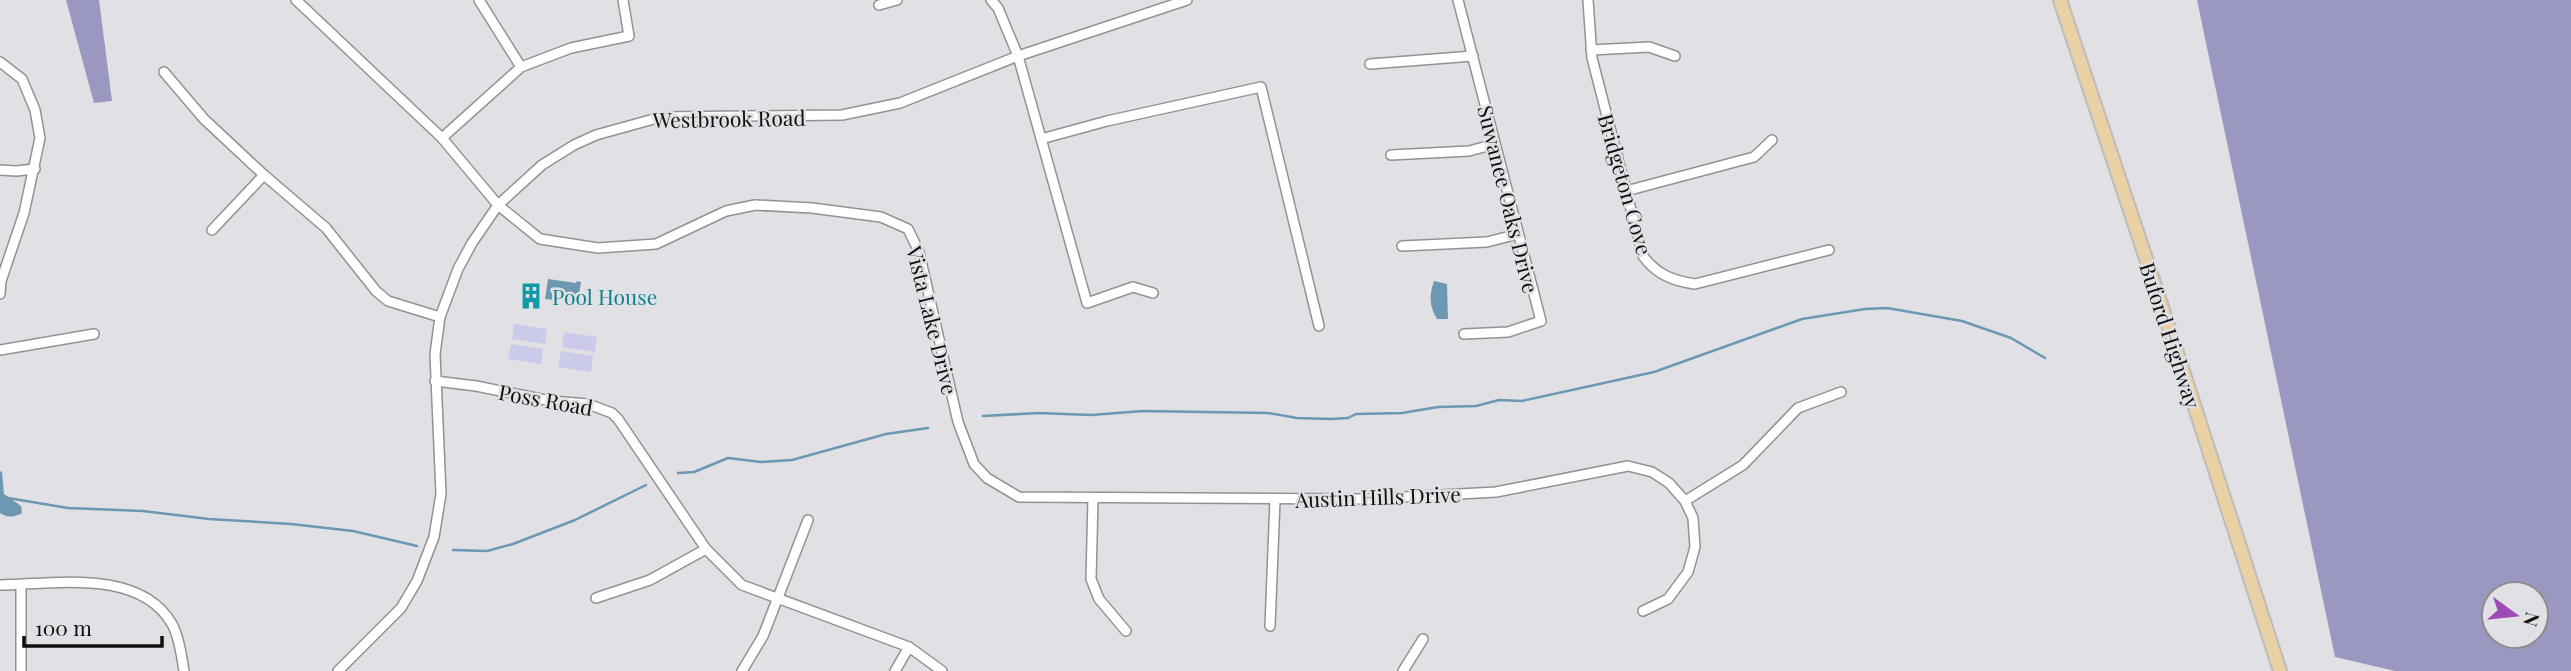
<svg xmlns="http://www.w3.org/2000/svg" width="2571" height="671" viewBox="0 0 2571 671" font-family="'Playfair Display',serif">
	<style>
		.green { fill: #cbcaea }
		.forest { fill: #9a97c1; fill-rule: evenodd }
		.water { fill: #6c98b2 }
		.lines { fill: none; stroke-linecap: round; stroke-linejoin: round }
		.stream { stroke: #6c98b2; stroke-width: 2.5 }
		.minor-casing { stroke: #929295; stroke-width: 12 }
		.major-casing { stroke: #bcbcbc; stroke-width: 16 }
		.minor { stroke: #fff; stroke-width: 9 }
		.major { stroke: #e9d1a3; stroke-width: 12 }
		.labels { text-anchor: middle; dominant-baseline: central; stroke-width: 5; stroke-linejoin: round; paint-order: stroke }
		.street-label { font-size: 21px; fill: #0f0f11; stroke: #e1e1e5 }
		.culture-label { font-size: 21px; fill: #0d838f; stroke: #e1e1e5; text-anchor: start }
	</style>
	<rect width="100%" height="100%" fill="#e1e1e5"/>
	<g class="green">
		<path d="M514,324L547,329L545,344L512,339Z"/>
		<path d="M564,332L597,337L595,352L562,347Z"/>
		<path d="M511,344L543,349L541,364L508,359Z"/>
		<path d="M561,351L593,356L591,372L558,367Z"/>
	</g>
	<g class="forest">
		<path d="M66,0H99L112,101L94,103Z"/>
		<path d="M2197,0H2571V671H2395L2335,657ZM2536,594V636H2494V594Z"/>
	</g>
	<g class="water">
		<path d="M548,279L576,283L577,281L581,282L578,301L556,296L555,300L545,299Z"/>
		<path d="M1434,281L1447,284L1448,319H1437C1429,305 1429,296 1434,281Z"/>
		<path d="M0,471L2,472L4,494L21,506L22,513C15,517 7,518 0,513Z"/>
	</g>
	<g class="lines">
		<g class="stream">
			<path d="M983,416L1039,413L1091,415L1143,411L1268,413L1297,418L1331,419L1348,418L1356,414L1402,413L1438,407L1476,406L1499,400L1522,401L1654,372L1802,319L1865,309L1887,308L1962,321L2011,338L2045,358"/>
			<path d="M678,473L694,472L728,458L761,462L792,460L886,434L928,428"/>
			<path d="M8,498L68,508L143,511L209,519L291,524L353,531L417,546"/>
			<path d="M453,550L487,551L513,544L575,520L646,485"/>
		</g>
		<g class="minor-casing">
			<g id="minor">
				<path d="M296,0L442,138"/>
				<path d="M479,0L521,67"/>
				<path d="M623,0L629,36L571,48L521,67L442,138L498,205L540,239L598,248L656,244L726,211L755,205L812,208L881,217L908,229L919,252L958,422L974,464L987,478L1019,497L1366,499L1496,492L1628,466L1652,472L1669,483L1685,501L1693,518L1695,547L1688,572L1668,599L1643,611"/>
				<path d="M991,0L998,8L1018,56L1087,303L1133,287L1153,293"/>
				<path d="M1458,0L1541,321L1508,332L1464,334"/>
				<path d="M1588,0L1592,58L1643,256C1656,274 1673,281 1695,284L1829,250"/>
				<path d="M879,5L897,0"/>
				<path d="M1591,50L1649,47L1675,56"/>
				<path d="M0,62L22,79L35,110L40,138L24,213L1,281L0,294"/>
				<path d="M1370,64L1473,56"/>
				<path d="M164,72L204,119L264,175L326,228L376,291L388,301L440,317"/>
				<path d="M1041,139L1107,121L1261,87L1319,326"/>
				<path d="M1391,155L1469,151L1495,144"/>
				<path d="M0,170L16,171L35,169"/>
				<path d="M1626,191L1754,157L1772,140"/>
				<path d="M212,230L264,175"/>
				<path d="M1402,246L1487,242L1518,234"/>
				<path d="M0,350L94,334"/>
				<path d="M435,381L476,386L551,401L588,404L612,413L618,419L706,549L742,585L909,647L942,671"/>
				<path d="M1093,498L1091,579L1099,599L1126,631"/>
				<path d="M1685,501L1743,465L1798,408L1841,392"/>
				<path d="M0,585C53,584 140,568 172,624C179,636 182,657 184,671"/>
				<path d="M596,598L650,580L706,549"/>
				<path d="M1270,626L1275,500"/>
				<path d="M21,671V585"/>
				<path d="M338,671L401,608L417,581L434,537L441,494L435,354L440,317L458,269L472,243L498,205L542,165L574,145L596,135L661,117L842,115L900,103L1018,56L1187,0"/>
				<path d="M742,671L763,636L808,520"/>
				<path d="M895,671L909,647"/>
				<path d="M1403,671L1423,639"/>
			</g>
		</g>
		<g class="major-casing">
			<path id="major" d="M2060,0L2176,349L2280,671"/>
		</g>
		<use href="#minor" class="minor"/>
		<use href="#major" class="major"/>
	</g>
	<defs>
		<g id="building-bare" transform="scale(2.1)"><path d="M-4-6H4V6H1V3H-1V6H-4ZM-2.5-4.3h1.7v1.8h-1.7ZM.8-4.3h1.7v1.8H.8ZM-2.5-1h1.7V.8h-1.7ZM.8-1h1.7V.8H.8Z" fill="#0f9aa8" stroke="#e1e1e5" stroke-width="2.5" paint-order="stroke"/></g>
	</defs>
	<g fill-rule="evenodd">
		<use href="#building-bare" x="531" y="296"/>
	</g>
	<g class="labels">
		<g class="street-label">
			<text transform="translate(729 118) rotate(-1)">Westbrook Road</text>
			<text transform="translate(1626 184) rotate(74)">Bridgeton Cove</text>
			<text transform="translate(1509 199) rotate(76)">Suwanee Oaks Drive</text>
			<text transform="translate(933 320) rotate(76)">Vista Lake Drive</text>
			<text transform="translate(2171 335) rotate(72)">Buford Highway</text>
			<text transform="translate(546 399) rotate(10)">Poss Road</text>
			<text transform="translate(1378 496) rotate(-2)">Austin Hills Drive</text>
		</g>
		<g class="culture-label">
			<text x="552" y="296">Pool House</text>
		</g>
	</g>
	<g transform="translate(2515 615) rotate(105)"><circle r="33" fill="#e1e1e5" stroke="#8d8d90" stroke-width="2"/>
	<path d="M0-5L12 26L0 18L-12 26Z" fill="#9e4ab9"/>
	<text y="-10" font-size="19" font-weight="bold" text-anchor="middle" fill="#0f0f11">N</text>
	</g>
	<path d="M24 636v10h138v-10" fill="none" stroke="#0f0f11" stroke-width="3.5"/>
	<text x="35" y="636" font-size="21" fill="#0f0f11" stroke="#e1e1e5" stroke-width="5" paint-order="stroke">100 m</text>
</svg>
